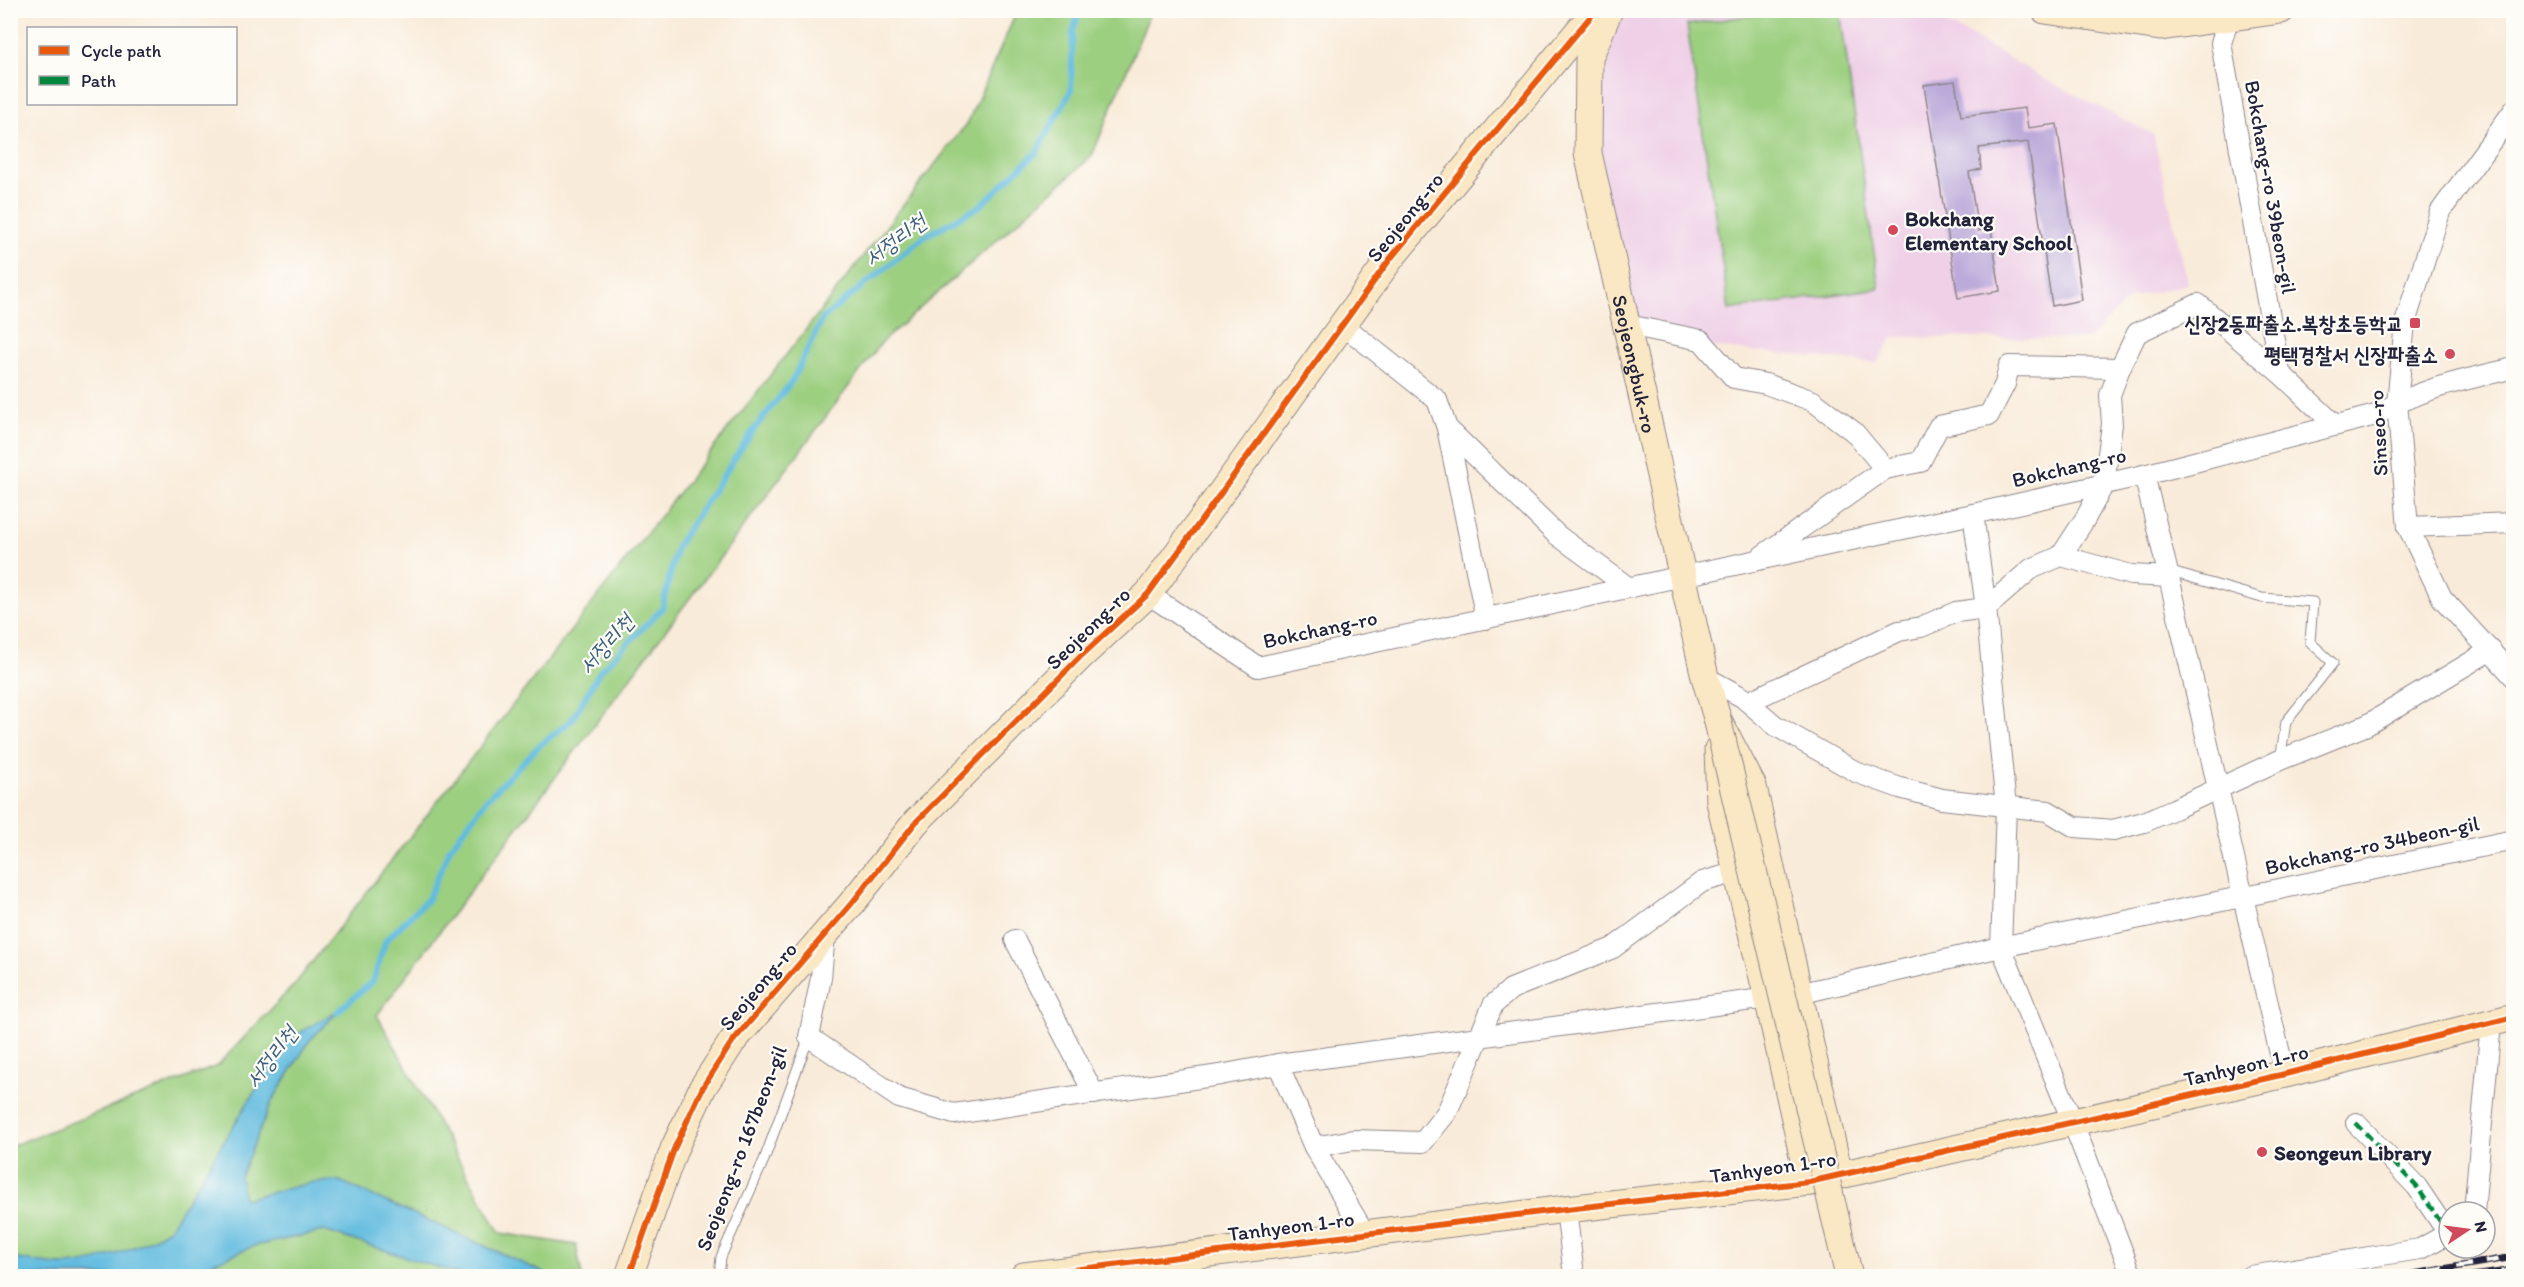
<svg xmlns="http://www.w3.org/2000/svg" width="2524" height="1287" viewBox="0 0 2524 1287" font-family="Itim,'Poor Story',sans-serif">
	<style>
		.built { fill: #efd0e7 }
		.green { fill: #9ccf80; stroke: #5f785e; stroke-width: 1.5 }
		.water { fill: #61bbdf; stroke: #426e8d; stroke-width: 1.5 }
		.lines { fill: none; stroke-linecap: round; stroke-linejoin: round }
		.stream { stroke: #61bbdf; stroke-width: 6 }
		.building { fill: #bcaada }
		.lane-casing { stroke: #8e868a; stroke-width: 11 }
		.street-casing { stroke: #8e868a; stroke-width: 22 }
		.secondary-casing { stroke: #8e868a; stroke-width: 29 }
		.lane { stroke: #fff; stroke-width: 9 }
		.street { stroke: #fff; stroke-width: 20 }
		.secondary { stroke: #fae7c3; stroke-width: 27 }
		.rail-casing { stroke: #22223b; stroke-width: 7 }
		.rail { stroke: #fdfcf7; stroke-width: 4.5; stroke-dasharray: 14; stroke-linecap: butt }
		.secondary-bridge-casing { stroke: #8e868a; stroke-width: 29; stroke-linecap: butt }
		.secondary-bridge { stroke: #fae7c3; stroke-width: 27 }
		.quiet { stroke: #00873e; stroke-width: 4.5; stroke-dasharray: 9 4.5; stroke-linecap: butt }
		.cycleway-casing { stroke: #fdfcf7; stroke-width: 10 }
		.cycleway { stroke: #e8590c; stroke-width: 6 }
		.poi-dot { fill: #d1495b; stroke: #fdfcf7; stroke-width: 2 }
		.labels { text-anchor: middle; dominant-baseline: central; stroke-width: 4.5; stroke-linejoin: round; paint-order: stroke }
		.street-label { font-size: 21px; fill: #22223b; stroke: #fdfcf7 }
		.poi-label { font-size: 21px; font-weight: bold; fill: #22223b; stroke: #fdfcf7; text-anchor: start }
		.water-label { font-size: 22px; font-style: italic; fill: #3b5f7d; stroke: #fdfcf7 }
	</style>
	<rect width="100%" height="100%" fill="#fdfcf7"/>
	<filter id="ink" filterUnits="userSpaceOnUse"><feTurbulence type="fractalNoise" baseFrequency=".0167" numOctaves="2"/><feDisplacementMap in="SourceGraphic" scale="12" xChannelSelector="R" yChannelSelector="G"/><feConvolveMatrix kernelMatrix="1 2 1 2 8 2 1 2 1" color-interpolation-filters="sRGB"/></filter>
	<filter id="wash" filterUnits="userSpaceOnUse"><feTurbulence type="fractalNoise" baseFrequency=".008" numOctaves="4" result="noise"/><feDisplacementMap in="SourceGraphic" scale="24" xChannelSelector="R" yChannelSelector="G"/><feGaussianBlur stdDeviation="1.35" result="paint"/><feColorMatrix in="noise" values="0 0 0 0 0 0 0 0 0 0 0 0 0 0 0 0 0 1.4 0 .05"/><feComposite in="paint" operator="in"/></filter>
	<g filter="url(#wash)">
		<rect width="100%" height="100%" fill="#f9ebd9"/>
		<path class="built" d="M1623,11H1921L1970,35L2046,80L2153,134L2188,284L2130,298L2088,339L1894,337L1877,363L1700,346L1630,328L1592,131L1597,81L1611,30Z"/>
		<g class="green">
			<path d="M1017,11H1151L1092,156L882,342L377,1015L500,1233L576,1245L582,1276H11V1146L217,1066L295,984L968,122Z"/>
			<path d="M1781,11H1840L1879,288L1729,310L1687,25Z"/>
		</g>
		<path class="water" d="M342,1008L310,1040L272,1101L240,1177L244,1199L314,1182L340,1181L551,1276H465L324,1231L254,1246L181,1276H11V1258C28,1260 49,1266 67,1265C99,1263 143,1246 169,1229L287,1040Z"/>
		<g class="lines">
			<path class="stream" d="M337,1012L373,981L386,940L428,899L450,848L487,799L540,745L572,720L600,671L662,609L677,546L752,432L792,381L823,318L924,237L980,206L1036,153L1071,91L1073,31L1080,10"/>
		</g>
		<g id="blocks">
			<path class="building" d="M1955,81L1961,116L2025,108L2028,128L2057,124L2082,300L2052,306L2028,142L1979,148L1981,169L1969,172L1978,231L1991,228L2000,291L1958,298L1924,85Z"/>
		</g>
	</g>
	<g filter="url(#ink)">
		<use href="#blocks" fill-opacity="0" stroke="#8e868a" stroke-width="1.5"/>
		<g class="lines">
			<g class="lane-casing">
				<g id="lane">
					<path d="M2168,571L2262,598L2313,602L2310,642L2333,663L2286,722L2280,760"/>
					<path d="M719,1276L721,1257L764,1160L809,1037"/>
				</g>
			</g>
			<g class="street-casing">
				<g id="street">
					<path d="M2231,10L2221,43L2280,373L2335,425"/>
					<path d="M2514,110L2440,212L2405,323L2397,403L2408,527L2442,598L2514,677"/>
					<path d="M1343,325L1437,400L1447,428L1486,619"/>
					<path d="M1628,325L1701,340L1734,378L1766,384L1813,401L1854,432L1885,469L1920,462L1939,426L1989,415L2005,384L2009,366L2120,368L2110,395L2112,424L2104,484L2085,519L2061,556"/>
					<path d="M2120,368L2137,333L2198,304L2280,373"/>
					<path d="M1447,428L1557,535L1628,587"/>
					<path d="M2144,475C2194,674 2236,875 2285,1074"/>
					<path d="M1973,514L1986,608L2006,807L2001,947L2073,1123L2132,1276"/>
					<path d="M2408,527L2514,523"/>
					<path d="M1762,556L1885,469"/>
					<path d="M1148,594L1258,667L1973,514L2144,475L2376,415C2420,388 2464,380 2514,368"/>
					<path d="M1705,677L1742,697L1776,726L1858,773L1900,788L1942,799L2048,811L2075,827L2113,830L2144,822L2174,809L2280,760L2367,725L2491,650"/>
					<path d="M1748,702L1899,631L1921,627L1956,612L1986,608L2031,569L2061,556L2131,575L2170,577"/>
					<path d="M825,934L821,978L809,1037L899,1098L954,1114L1220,1075L1278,1064L1314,1147L1353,1140L1423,1142L1447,1112L1493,1005L1511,989L1613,948L1702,882L1737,872"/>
					<path d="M1015,940L1094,1094"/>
					<path d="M1278,1064L1798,994L2001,947L2514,840"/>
					<path d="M2356,1123L2417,1187L2448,1233"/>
					<path d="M1314,1147L1365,1234"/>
					<path d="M1566,1209L1574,1276"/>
					<path d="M2474,1212L2491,1022"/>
					<path d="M2250,1276L2420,1249L2449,1233"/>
				</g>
			</g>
			<g class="secondary-casing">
				<g id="secondary">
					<path id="s1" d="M1609,10L1589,58L1588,153L1705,677L1717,718L1753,787L1839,1175"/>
					<path d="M2045,10L2160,27L2281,10"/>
					<path d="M1718,749L1720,802L1769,1002L1809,1182"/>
					<path d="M629,1276L674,1149L703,1087L732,1042L852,903L915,823L1082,655L1148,594L1390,259L1596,10"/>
					<path d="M1024,1276L1566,1209L1809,1182L2285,1074L2514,1017"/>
				</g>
			</g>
			<use href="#lane" class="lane"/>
			<use href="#street" class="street"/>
			<use href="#secondary" class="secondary"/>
			<g class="rail-casing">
				<g id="rail">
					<path d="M2402,1276L2514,1257"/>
					<path d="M2473,1276L2514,1270"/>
				</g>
			</g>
			<use href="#rail" class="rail"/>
			<g class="secondary-bridge-casing">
				<path id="secondary-bridge" d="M1717,718L1849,1276"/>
			</g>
			<use href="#secondary-bridge" class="secondary-bridge"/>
			<path class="quiet" d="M2356,1123L2417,1187L2448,1233"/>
			<g class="cycleway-casing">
				<g id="cycleway">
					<path d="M629,1276L674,1149L703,1087L732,1042L852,903L915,823L1082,655L1148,594L1390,259L1596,10"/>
					<path d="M1024,1276L1566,1209L1809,1182L2285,1074L2514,1017"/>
				</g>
			</g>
			<use href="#cycleway" class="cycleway"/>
		</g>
	</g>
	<g class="poi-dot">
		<circle cx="1893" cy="230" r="6"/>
		<rect x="2409" y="317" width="12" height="12" rx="3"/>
		<circle cx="2450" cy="354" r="6"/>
		<circle cx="2262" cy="1152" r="6"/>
	</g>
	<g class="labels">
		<g class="street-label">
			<text transform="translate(2271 187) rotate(80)">Bokchang-ro 39beon-gil</text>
			<text transform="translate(1405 217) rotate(-51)">Seojeong-ro</text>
			<text stroke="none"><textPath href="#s1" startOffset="363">Seojeongbuk-ro</textPath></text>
			<text transform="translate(2378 433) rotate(-93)">Sinseo-ro</text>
			<text transform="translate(2069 467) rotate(-13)">Bokchang-ro</text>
			<text transform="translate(1088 628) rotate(-44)">Seojeong-ro</text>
			<text transform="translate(1320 629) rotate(-12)">Bokchang-ro</text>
			<text transform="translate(2372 845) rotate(-12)">Bokchang-ro 34beon-gil</text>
			<text transform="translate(758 986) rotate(-50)">Seojeong-ro</text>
			<text transform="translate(2246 1065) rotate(-13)">Tanhyeon 1-ro</text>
			<text transform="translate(741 1148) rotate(-69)">Seojeong-ro 167beon-gil</text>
			<text transform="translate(1773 1167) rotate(-8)">Tanhyeon 1-ro</text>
			<text transform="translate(1291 1226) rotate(-7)">Tanhyeon 1-ro</text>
		</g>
		<g class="poi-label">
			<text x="1905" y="218">Bokchang<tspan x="1905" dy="24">Elementary School</tspan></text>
			<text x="2403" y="323" text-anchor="end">신장2동파출소.복창초등학교</text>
			<text x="2438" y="354" text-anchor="end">평택경찰서 신장파출소</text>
			<text x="2274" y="1152">Seongeun Library</text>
		</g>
		<g class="water-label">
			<text transform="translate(895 240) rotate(-37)">서정리천</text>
			<text transform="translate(606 644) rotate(-49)">서정리천</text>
			<text transform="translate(271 1057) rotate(-53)">서정리천</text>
		</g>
	</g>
	<rect width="2524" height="1287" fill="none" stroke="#fdfcf7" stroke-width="36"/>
	<rect x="27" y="27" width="210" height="78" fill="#fdfcf7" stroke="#a5a5ac" stroke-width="1.5"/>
	<rect x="39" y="46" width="30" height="9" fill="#e8590c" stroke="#a5a5ac" stroke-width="1.5"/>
	<text x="81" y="57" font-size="18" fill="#22223b">Cycle path</text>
	<rect x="39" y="76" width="30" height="9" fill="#00873e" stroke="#a5a5ac" stroke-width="1.5"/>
	<text x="81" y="87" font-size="18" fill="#22223b">Path</text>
	<g transform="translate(2467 1230) rotate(77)"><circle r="28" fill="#fdfcf7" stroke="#a5a5ac" stroke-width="1.5"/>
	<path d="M0-4.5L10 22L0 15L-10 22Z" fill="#d1495b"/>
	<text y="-9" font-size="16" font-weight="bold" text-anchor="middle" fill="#22223b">N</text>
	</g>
</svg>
